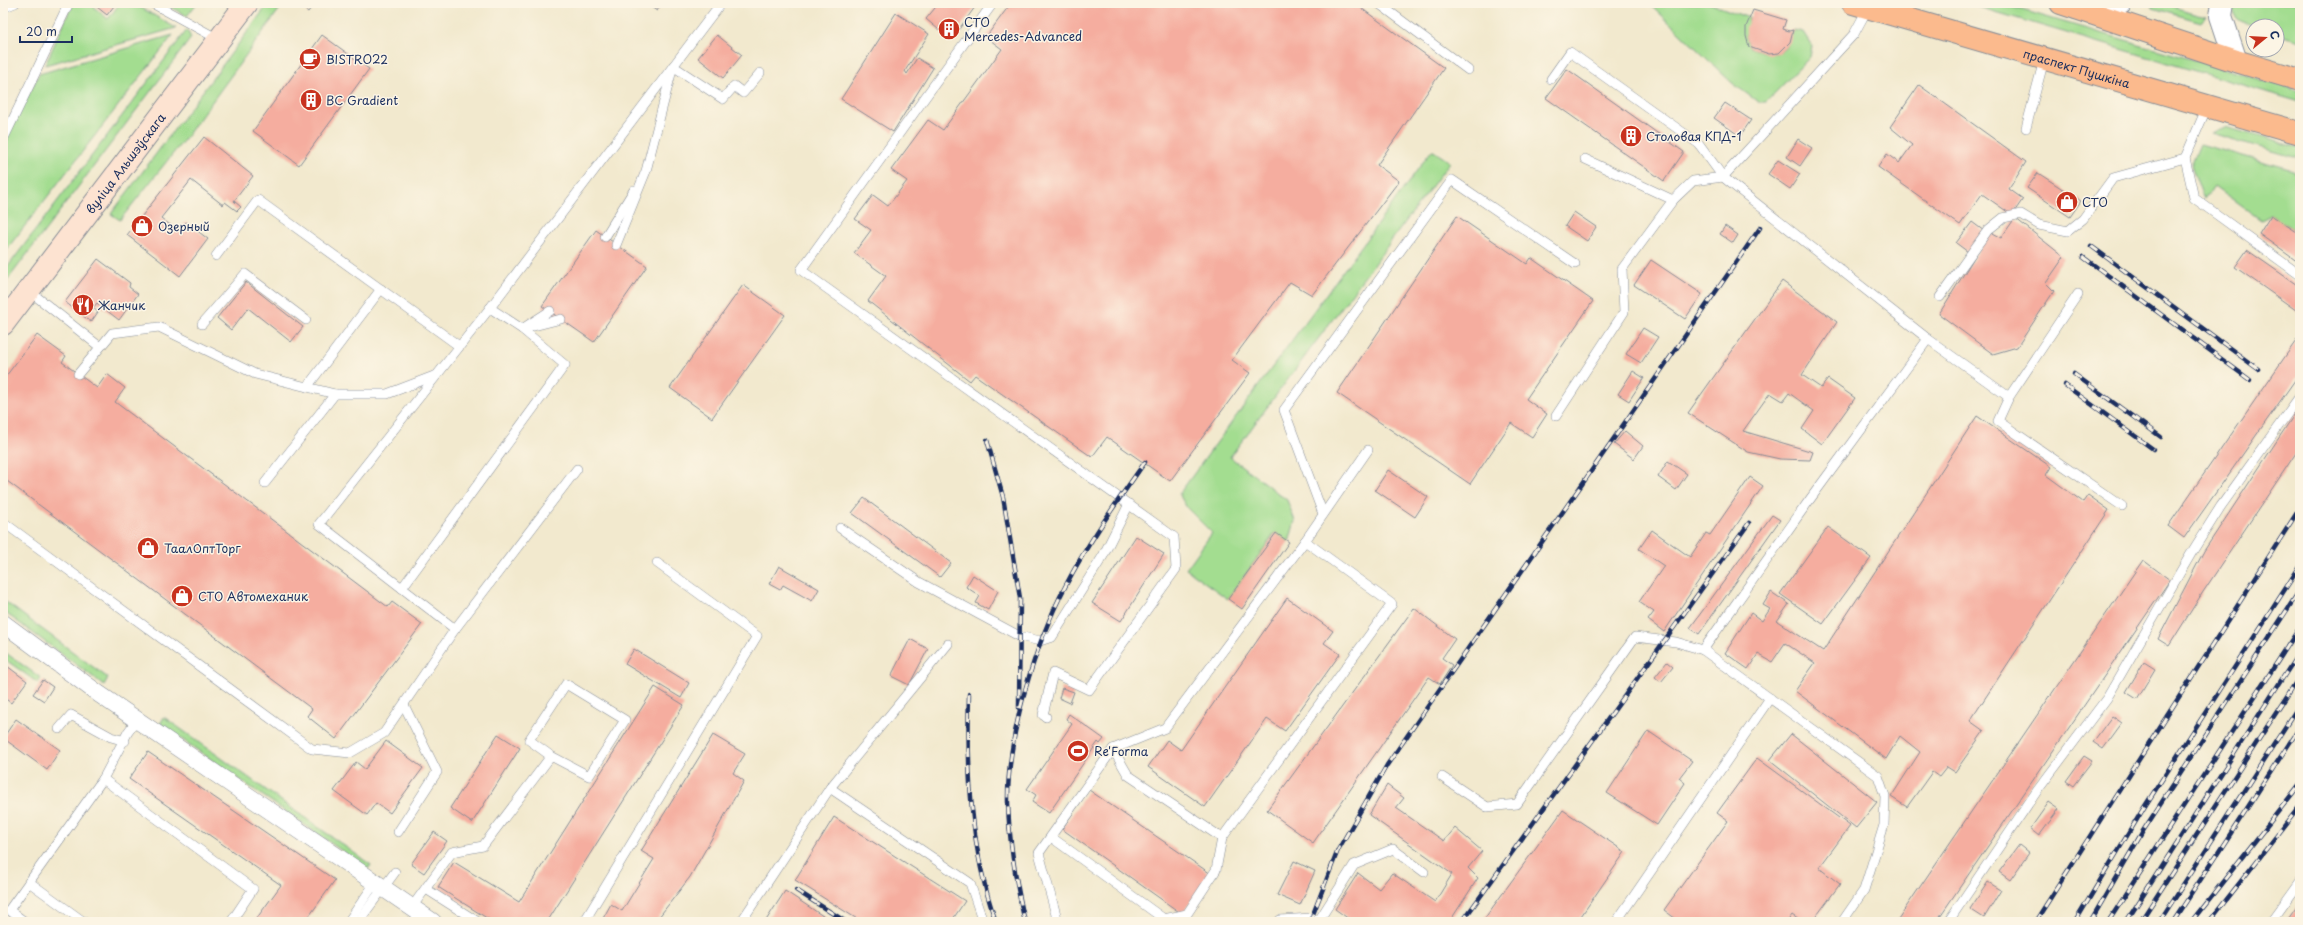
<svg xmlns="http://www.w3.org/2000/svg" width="2303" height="925" viewBox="0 0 2303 925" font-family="'Playpen Sans',sans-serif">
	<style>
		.green { fill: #a3dd90; stroke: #5f8677 }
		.building { fill: #f5ad9f }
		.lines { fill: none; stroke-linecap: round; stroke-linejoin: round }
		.service-casing { stroke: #868c96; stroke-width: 10 }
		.minor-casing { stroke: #868c96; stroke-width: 18 }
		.tertiary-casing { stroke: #868c96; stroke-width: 24 }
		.secondary-casing { stroke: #868c96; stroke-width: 24 }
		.primary-casing { stroke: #868c96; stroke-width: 24 }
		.service { stroke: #fff; stroke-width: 9 }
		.minor { stroke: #fff; stroke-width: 17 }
		.tertiary { stroke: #fff; stroke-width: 22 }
		.secondary { stroke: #fde3d1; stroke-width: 22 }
		.primary { stroke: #fbba8d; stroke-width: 22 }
		.rail-casing { stroke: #1b2f5e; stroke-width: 4.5 }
		.rail { stroke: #fcf5e5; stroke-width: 3; stroke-dasharray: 9; stroke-linecap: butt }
		.labels { text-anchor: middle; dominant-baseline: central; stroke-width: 3; stroke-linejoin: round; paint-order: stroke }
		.poi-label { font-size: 12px; fill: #1b2f5e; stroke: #fcf5e5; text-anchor: start }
		.street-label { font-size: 12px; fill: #1b2f5e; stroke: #fcf5e5 }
	</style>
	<rect width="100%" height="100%" fill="#fcf5e5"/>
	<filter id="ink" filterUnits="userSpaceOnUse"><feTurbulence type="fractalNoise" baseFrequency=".025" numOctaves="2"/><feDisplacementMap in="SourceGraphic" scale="8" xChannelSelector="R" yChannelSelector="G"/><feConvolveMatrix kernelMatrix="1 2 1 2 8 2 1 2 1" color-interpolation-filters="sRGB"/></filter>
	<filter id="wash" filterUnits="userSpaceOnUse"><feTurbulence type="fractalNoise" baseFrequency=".012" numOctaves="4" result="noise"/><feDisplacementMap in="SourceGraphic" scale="16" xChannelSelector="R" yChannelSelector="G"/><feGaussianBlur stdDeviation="0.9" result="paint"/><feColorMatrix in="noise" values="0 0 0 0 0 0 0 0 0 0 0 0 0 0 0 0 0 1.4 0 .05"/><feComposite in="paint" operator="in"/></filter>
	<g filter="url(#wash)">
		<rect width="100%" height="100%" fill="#f2e9ce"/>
		<g class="green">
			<path d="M73,3H97L94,7L108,19L120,3H133L176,28L45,65Z"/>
			<path d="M163,3H197L187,16Z"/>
			<path d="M269,3H284L187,136L120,220L111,214Z"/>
			<path d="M1649,3H1709L1749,18L1746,36L1749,47C1773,56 1786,59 1793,30L1803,32L1812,46L1810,57L1766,102H1758L1731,82Z"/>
			<path d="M1965,3H1998L2300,91V102Z"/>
			<path d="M2152,3H2158L2206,16L2201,22L2153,8Z"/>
			<path d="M2232,3H2300V41L2277,34V26C2260,26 2230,27 2232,3Z"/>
			<path d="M187,30L191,38L3,286V273Z"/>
			<path d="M173,35L3,254V144L39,74Z"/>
			<path d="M2225,127L2300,148V159L2211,133Z"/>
			<path d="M2200,144L2300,172V234L2271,215L2261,220L2214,186L2204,200L2191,165Z"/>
			<path d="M1432,150L1450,162L1230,457L1287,500L1295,521L1289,542L1275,533L1228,599L1186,569L1212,533L1187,508L1179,494Z"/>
			<path d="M3,600L108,678L104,685L3,611Z"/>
			<path d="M3,651L41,678L38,683L3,658Z"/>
			<path d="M164,717L371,865L368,869L160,724Z"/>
		</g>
		<g id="blocks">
			<g class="building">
				<path d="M100,3H111L114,6L107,15L97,7Z"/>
				<path d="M300,3H313L314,4L308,12L299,5Z"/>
				<path d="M645,3H662L657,11Z"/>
				<path d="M939,3H978L951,40L926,19Z"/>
				<path d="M1011,3H1354L1444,68L1377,165L1399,181L1312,295L1290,282L1232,360L1250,373L1170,481L1107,437L1092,457L975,375L970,381L868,301L886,276L854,253L871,230L855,219L873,195L888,206L907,181L891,170L928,120L943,130L1002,49L986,37Z"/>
				<path d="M1753,10L1786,20L1783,29L1789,31L1793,30L1790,42L1779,53L1769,54L1749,47L1746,36V27Z"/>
				<path d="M896,13L929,34L905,71L907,74L917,58L933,68L893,132L841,99Z"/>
				<path d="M322,35L369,69L299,165L253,131Z"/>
				<path d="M717,35L742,55L723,78L698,58Z"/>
				<path d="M1567,69L1684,152L1664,181L1546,98Z"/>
				<path d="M1919,85L2026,162L2009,189L2023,199L2012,215L1982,194L1960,225L1878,167L1887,154L1899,163L1912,145L1890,127Z"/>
				<path d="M1725,103L1751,120L1740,136L1714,118Z"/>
				<path d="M204,137L253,176L234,201L241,207L237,211L225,202L223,205L191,180L161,218L178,231L186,222L208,239L180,276L127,235Z"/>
				<path d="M1798,139L1812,148L1800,166L1787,157Z"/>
				<path d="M1778,160L1800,174L1790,189L1768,174Z"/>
				<path d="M2038,173L2081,201L2070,217L2027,188Z"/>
				<path d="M1574,212L1596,227L1587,241L1565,226Z"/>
				<path d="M2271,215L2300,234L2298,262L2259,234Z"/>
				<path d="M1457,216L1527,264L1531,258L1593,301L1526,399L1547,414L1532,437L1511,423L1470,484L1337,393Z"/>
				<path d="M2015,218L2064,257L2046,283L2054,291L2017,347L1993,354L1939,314L1990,232L2001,238Z"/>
				<path d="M1972,222L1984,231L1968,252L1956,243Z"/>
				<path d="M1725,226L1738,235L1733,243L1720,234Z"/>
				<path d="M596,230L647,266L594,342L542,306Z"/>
				<path d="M2247,250L2300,287V313L2235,267Z"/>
				<path d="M98,259L130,283L129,287L138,294L119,320L97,303L93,308L98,312L91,322L65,302Z"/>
				<path d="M1651,260L1702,294L1685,319L1634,285Z"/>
				<path d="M1782,281L1837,322L1802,375L1821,388L1828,379L1855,398L1822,444L1802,429L1814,411L1789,393L1783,401L1770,393L1743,431L1813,452L1810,460L1780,459L1748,452L1688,413Z"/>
				<path d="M246,282L303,327L291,342L248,308L231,330L217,318Z"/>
				<path d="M743,285L785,315L712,418L670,388Z"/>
				<path d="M1643,328L1658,337L1641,363L1626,354Z"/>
				<path d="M37,335L66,356L62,362L97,388L107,374L125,388L115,402L388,607L392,602L422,624L336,739L307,716L312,709L3,478V380Z"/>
				<path d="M2300,335V373L2184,538L2168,526Z"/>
				<path d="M1633,371L1644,378L1629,401L1618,394Z"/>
				<path d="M2300,410V447L2203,592L2169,646L2158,639L2204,551L2296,412Z"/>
				<path d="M1977,416L2051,467L2046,475L2083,502L2088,495L2109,510L1970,721L1984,731L1955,772L1947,767L1939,777L1932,772L1907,807L1891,797L1920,752L1900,736L1886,759L1795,691L1815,663L1785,643L1772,662L1758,654L1748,669L1725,653L1751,613L1762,621L1770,609L1763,605L1771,592L1789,604L1777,621L1823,651Z"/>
				<path d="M1625,431L1643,446L1634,459L1614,444Z"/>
				<path d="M1668,461L1687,474L1676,490L1658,477Z"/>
				<path d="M1388,470L1428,497L1415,517L1375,490Z"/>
				<path d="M1750,477L1763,486L1664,632L1648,620L1654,612L1639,602L1664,566L1639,549L1652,530L1690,557L1706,533L1710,535Z"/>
				<path d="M864,498L951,563L940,577L852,513Z"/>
				<path d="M1772,515L1780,520L1699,634L1690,628Z"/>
				<path d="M1828,527L1871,558L1823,624L1780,594Z"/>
				<path d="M1276,533L1289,542L1242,609L1228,599Z"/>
				<path d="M1136,536L1164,554L1121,621L1092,603Z"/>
				<path d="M2143,560L2170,580L1936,922H1896Z"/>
				<path d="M779,566L819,589L812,601L783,585L780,590L769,584Z"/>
				<path d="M973,575L998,591L988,610L976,603L980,596L966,587Z"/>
				<path d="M1287,598L1333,631L1324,643L1340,654L1285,731L1267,719L1205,807L1148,767L1167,740L1181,750Z"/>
				<path d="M1414,608L1455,639L1442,658L1452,665L1440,684L1429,677L1313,843L1267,810Z"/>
				<path d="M910,639L928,649L909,685L891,676Z"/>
				<path d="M634,649L689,683L681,698L625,664Z"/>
				<path d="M1667,662L1673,667L1661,682L1655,677Z"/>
				<path d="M2144,662L2155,669L2137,699L2126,692Z"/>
				<path d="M3,663L27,681L11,703L3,697Z"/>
				<path d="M43,680L53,687L44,701L33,694Z"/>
				<path d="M655,687L684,705L547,922H493L438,887L454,862L519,902Z"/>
				<path d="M1062,688L1074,692L1070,703L1059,698Z"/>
				<path d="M1069,714L1104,739L1100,744L1098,742L1049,813L1032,802L1036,795L1027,789L1072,724L1066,719Z"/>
				<path d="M2112,716L2122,723L2103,749L2093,742Z"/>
				<path d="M16,719L60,750L47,770L3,738Z"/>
				<path d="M1648,731L1692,761L1679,778L1685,783L1657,825L1607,793Z"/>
				<path d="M498,734L520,748L472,823L450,808Z"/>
				<path d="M1791,734L1877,802L1856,828L1770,760Z"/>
				<path d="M713,735L745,754L733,773L744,781L690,877L655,922H601L611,904L622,911L654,859L641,851Z"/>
				<path d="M386,741L423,768L390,813L376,803L367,815L334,791L356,762L365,769Z"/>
				<path d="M148,752L335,880L305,922H254L281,885L129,779Z"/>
				<path d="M2084,756L2092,761L2073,786L2066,781Z"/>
				<path d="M1757,758L1850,826L1819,868L1840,884L1812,922H1802L1792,915L1787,922H1680L1664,910L1728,821L1717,813Z"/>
				<path d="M1387,785L1404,798L1396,808L1444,841L1455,828L1482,851L1468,868L1478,878L1450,921L1453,922H1353L1335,909L1358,873L1379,889L1392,873L1435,902L1452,874L1369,815Z"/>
				<path d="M1089,790L1211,874L1182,914L1062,829Z"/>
				<path d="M2049,802L2059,809L2039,836L2030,829Z"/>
				<path d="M1563,810L1625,852L1577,922H1482Z"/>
				<path d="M834,817L965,901L951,922H862L795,880Z"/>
				<path d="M434,832L447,841L424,873L411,864Z"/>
				<path d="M2019,845L2029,853L2010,880L1999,872Z"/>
				<path d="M1294,861L1315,871L1300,905L1277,895Z"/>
				<path d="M1988,882L2001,890L1984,918L1970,909Z"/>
				<path d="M785,891L832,922H765Z"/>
				<path d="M2300,902V922H2286Z"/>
			</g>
		</g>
	</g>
	<g filter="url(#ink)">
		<use href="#blocks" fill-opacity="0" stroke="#868c96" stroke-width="1"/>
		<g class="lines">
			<g class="service-casing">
				<g id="service">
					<path d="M152,3L218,39"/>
					<path d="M993,3L801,270L1174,537L1176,569L1089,690L1053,673L1043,715L1046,717"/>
					<path d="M1378,3L1468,70"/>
					<path d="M3,8L15,3"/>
					<path d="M1868,8L1854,34L1723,177L1928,339L2009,397"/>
					<path d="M1551,79L1570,52L1699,144L1723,177L1693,181L1673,200L1622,269L1624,312L1556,416"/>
					<path d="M2207,107L2185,158L2194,198L2300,275"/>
					<path d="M2026,128L2044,60"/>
					<path d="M3,140L69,3"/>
					<path d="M1585,159L1673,200"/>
					<path d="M605,237L634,190"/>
					<path d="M616,245L646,171L673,66L723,99L734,86L743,93L760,73"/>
					<path d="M216,256L258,200L459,346"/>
					<path d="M28,290L100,347"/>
					<path d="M2078,294L2009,397L1998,421L2122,506"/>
					<path d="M1940,297L1988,230L2003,218L2021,214L2039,225L2068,231L2083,219L2113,178L2185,158"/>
					<path d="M490,308L522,329L561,319"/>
					<path d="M202,324L245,274L306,320"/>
					<path d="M78,374L112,333L159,327L255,374L335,394H387L434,376"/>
					<path d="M307,387L381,289"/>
					<path d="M265,483L335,394"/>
					<path d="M1323,514L1284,410L1452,180L1575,264"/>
					<path d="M3,522L312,749L350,753L384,733L455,629L319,524L490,308L721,3"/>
					<path d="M840,528L919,582L1019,636L1040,641L1052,637L1103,556L1129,504"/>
					<path d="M402,588L565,365L522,329L550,311"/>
					<path d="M455,629L577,469"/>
					<path d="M59,729L71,715L111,737L125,741"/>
					<path d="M1113,749L1128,775L1222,838L1392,604L1305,541"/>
					<path d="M1442,777L1487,807L1517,804L1635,637L1676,642L1703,650"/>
					<path d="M103,779L253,889L231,922"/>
					<path d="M830,788L970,883L983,922"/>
					<path d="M398,832L437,772L404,705"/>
					<path d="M1051,837L1164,919L1162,922"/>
					<path d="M29,882L84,922"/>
					<path d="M426,889L478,922"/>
					<path d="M412,907L452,852L483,846L551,756L589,776L625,720L566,684L529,740L551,756"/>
					<path d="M1164,919L1187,914L1216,870L1222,838"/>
					<path d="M25,922L9,910L103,779L128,732L137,720"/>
					<path d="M348,922L375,883"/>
					<path d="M358,922L395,872"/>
					<path d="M584,922L757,636L657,563"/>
					<path d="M741,922L830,788L948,644"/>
					<path d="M1058,922L1039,853L1113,749L1165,728L1305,541L1368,450"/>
					<path d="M1279,922L1280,920L1311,918L1318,922"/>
					<path d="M1318,922L1354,865L1393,849L1424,872"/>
					<path d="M1616,922L1770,698"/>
					<path d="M1842,922L1864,890L1884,825L1885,796L1878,776L1703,650L1808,502L1928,339"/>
					<path d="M1948,922L2037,791L2107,698L2192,552L2221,506L2300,396"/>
					<path d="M2271,922L2300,882"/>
				</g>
			</g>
			<g class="minor-casing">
				<path id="minor" d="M3,623L99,694L433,922"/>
			</g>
			<g class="tertiary-casing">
				<g id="tertiary">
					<path d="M2223,3L2221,16L2236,61"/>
					<path d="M2077,8L2121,3"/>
				</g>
			</g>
			<g class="secondary-casing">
				<g id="secondary">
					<path id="s1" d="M3,324L247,3"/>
				</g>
			</g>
			<g class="primary-casing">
				<g id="primary">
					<path id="s2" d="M1853,3L2300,133"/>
					<path d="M2061,3L2236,61L2300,80"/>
				</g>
			</g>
			<use href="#service" class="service"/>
			<use href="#minor" class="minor"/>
			<use href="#tertiary" class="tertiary"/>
			<use href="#secondary" class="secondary"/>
			<use href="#primary" class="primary"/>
			<g class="rail-casing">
				<g id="rail">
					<path d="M2091,246L2258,369"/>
					<path d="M2083,257L2250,380"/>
					<path d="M2074,374L2161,437"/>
					<path d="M2065,385L2153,449"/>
					<path d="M987,440L1003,497L1020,598L1019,708"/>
					<path d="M969,694C967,770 970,849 996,922"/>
					<path d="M796,890L846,922"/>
					<path d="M1025,922C1016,883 1009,842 1008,802C1007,735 1035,644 1066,585C1088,542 1117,502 1145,462"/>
					<path d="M1310,922L1338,850L1387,765L1760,228"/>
					<path d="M1462,922L1749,523"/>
					<path d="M2035,922L2300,508"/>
					<path d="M2075,922L2145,806L2300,566"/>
					<path d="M2090,922L2143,831L2300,590"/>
					<path d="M2108,922L2300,627"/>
					<path d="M2126,922L2300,651"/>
					<path d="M2140,922L2300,676"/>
					<path d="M2159,922L2300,704"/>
					<path d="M2173,922L2300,727"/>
					<path d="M2191,922L2300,784"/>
					<path d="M2209,922L2300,806"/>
				</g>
			</g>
			<use href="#rail" class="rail"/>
		</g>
	</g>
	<defs>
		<g id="building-disc" transform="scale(1.15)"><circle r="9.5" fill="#c8321e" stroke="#fcf5e5"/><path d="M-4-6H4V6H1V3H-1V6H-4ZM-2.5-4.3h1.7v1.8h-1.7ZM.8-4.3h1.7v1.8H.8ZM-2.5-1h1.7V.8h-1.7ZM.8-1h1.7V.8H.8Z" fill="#fff"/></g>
		<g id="cafe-disc" transform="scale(1.15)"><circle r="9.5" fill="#c8321e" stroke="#fcf5e5"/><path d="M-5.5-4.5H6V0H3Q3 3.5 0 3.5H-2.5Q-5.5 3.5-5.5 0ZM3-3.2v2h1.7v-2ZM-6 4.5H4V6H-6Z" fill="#fff"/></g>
		<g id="shop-disc" transform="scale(1.15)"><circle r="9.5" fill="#c8321e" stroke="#fcf5e5"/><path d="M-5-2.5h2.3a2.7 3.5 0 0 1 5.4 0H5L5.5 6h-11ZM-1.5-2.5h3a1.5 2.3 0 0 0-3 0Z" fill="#fff"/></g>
		<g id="restaurant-disc" transform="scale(1.15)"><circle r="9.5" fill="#c8321e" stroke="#fcf5e5"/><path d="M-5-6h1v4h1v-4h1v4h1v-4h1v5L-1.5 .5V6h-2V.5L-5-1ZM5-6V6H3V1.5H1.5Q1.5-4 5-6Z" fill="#fff"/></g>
		<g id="stadium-disc" transform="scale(1.15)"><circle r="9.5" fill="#c8321e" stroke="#fcf5e5"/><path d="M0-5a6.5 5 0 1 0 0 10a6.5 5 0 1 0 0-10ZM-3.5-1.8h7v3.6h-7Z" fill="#fff"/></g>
	</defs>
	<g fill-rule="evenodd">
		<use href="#building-disc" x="949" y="29"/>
		<use href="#cafe-disc" x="310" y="59"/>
		<use href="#building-disc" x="311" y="100"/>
		<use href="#building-disc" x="1631" y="136"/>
		<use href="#shop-disc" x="2067" y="202"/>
		<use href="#shop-disc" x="142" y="226"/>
		<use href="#restaurant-disc" x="83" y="305"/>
		<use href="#shop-disc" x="148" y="548"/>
		<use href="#shop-disc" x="182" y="596"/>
		<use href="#stadium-disc" x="1078" y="751"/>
	</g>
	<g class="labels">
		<g class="poi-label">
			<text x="964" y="22">СТО<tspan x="964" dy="14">Mercedes-Advanced</tspan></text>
			<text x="326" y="59">BISTRO22</text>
			<text x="326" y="100">BC Gradient</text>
			<text x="1646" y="136">Столовая КПД-1</text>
			<text x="2082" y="202">СТО</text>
			<text x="158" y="226">Озерный</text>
			<text x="98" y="305">Жанчик</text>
			<text x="164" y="548">ТаалОптТорг</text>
			<text x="198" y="596">СТО Автомеханик</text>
			<text x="1094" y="751">Re'Forma</text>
		</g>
		<g class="street-label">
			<text stroke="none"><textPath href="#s2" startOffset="233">праспект Пушкіна</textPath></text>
			<text stroke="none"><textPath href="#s1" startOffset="202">вуліца Альшэўскага</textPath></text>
		</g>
	</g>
	<rect width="2303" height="925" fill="none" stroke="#fcf5e5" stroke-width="16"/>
	<g transform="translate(2265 38) rotate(72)"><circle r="19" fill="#fcf5e5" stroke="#a2a6af"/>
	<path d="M0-3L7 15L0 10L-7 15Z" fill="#c8321e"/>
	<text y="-6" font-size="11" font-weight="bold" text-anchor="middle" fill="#1b2f5e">С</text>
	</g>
	<path d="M20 36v6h52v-6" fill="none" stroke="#1b2f5e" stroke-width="2"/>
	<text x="26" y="36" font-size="12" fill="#1b2f5e" stroke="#fcf5e5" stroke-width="3" paint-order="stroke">20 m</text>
</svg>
